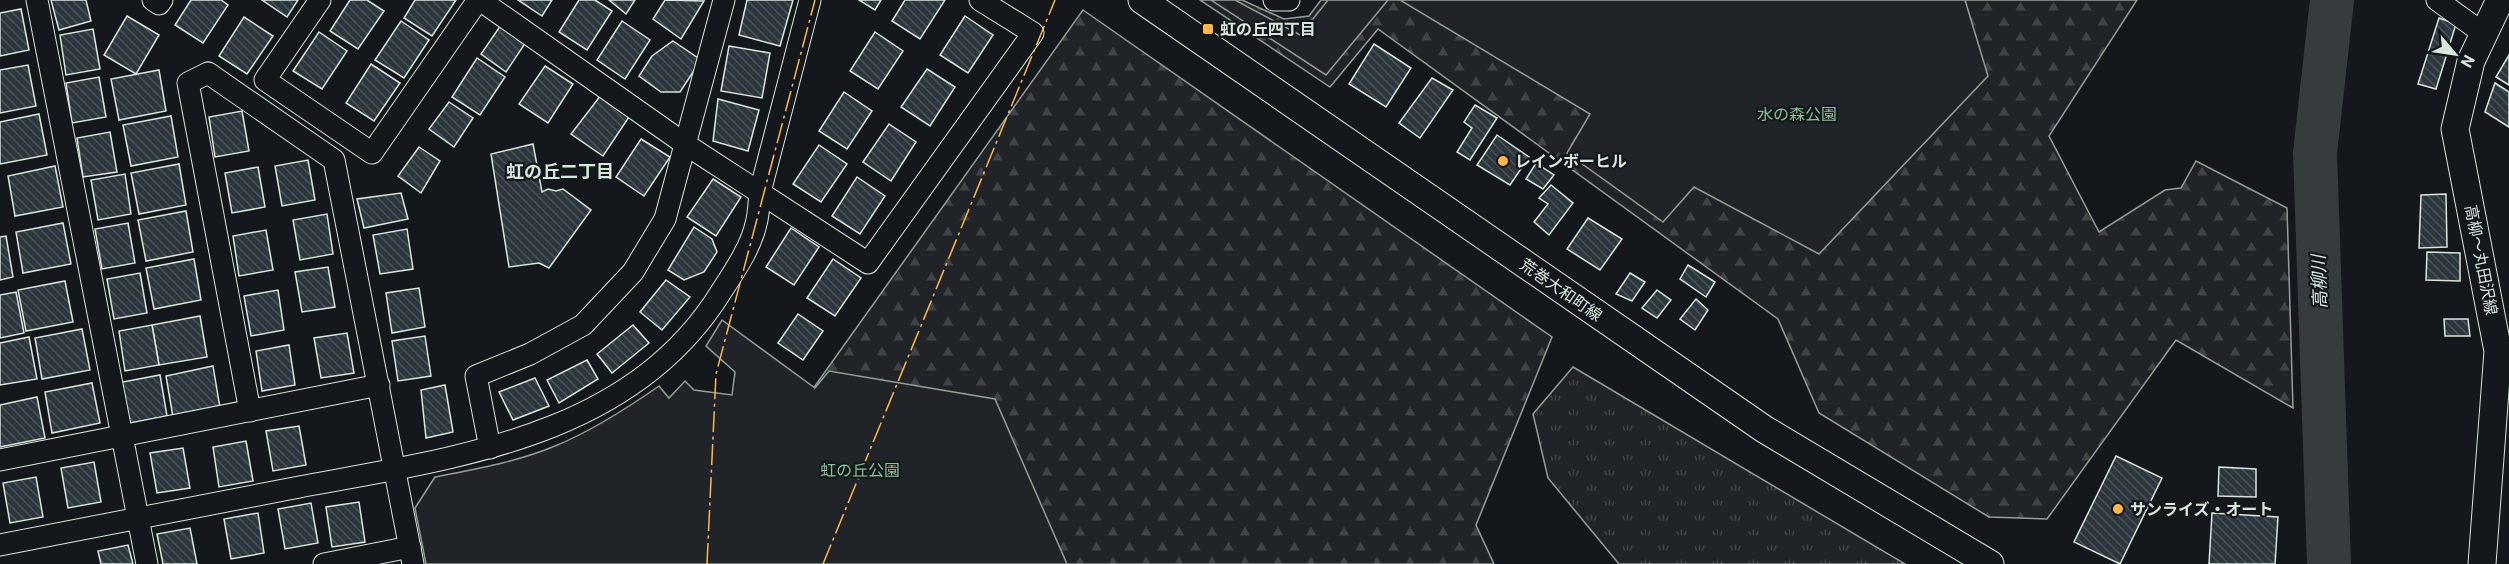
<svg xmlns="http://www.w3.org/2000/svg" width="2509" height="564" viewBox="0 0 2509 564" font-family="Roboto,'Noto Sans JP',sans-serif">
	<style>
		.grass { fill: url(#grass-tufts); stroke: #939e99; stroke-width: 1.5 }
		.forest { fill: url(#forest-firs); stroke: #939e99; stroke-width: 1.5 }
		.green { fill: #202428; stroke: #939e99; stroke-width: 1.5 }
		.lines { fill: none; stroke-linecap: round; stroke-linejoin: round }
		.river { stroke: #363b3e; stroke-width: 44 }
		.building { fill: url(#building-back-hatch); stroke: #d8e6dc; stroke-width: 1.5 }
		.minor-casing { stroke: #d8e6dc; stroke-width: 23 }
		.tertiary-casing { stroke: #d8e6dc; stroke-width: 29 }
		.minor { stroke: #14181c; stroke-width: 21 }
		.tertiary { stroke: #14181c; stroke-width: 27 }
		.power { stroke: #ffb74d; stroke-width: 1.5; stroke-dasharray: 21 4.5 3 4.5; stroke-linecap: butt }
		.poi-dot { fill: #ffb74d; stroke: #14181c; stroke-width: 2 }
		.labels { text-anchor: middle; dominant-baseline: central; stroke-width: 4.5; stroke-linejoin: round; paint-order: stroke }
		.poi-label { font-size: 16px; font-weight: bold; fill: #d8e6dc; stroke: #14181c; text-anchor: start }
		.park-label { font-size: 16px; fill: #8ac095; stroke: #14181c }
		.street-label { font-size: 16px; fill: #d8e6dc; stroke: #14181c }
		.neighbourhood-label { font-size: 18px; font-weight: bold; fill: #d8e6dc; stroke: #14181c }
		.water-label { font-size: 18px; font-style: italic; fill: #d8e6dc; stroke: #14181c }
	</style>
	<defs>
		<pattern id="grass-tufts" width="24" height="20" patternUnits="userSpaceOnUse" patternTransform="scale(1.5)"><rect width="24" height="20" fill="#202428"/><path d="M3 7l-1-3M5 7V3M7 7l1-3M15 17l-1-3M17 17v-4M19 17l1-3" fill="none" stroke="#404447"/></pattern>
		<pattern id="forest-firs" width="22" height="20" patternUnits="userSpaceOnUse" patternTransform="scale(1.5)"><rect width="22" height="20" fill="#202428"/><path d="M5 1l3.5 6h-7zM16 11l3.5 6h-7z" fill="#404447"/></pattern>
		<pattern id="building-back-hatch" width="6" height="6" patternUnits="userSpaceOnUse" patternTransform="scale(1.5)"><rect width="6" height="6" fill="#2c363c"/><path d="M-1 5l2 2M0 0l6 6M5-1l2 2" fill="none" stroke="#4a5358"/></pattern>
	</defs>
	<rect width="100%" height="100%" fill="#14181c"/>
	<path class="grass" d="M1573,367L1905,564H1619L1548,478L1533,414Z"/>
	<g class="forest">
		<path d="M1200,0H1242L1284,19L1309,16L1321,0H2137L2049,136L2099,232L2165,190L2181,188L2196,161L2287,208L2293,408L2176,340L2047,519L1989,517L1819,413L1778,319L1378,29L1330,87Z"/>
		<path d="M1083,10L1552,337L1476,525L1494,564H832L795,414Z"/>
	</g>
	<g class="green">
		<path d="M1211,0H1235L1300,35L1328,0H1388L1326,75Z"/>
		<path d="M1400,0H1965L1988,76L1819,254L1694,187L1663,222L1567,153L1590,114Z"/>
		<path d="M722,320L815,388L829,371L995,399L1067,564H426L415,508L435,477C475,469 517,462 555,446C592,431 626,409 659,386L669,398L685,381L694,390L732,395L735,372L706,346Z"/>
	</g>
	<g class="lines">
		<path class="river" d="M2329,564L2315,153L2332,0"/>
	</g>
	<g class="building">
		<path d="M51,0H86L91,21L59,30Z"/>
		<path d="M191,0H221L228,5L203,43L175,25Z"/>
		<path d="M262,0H298L287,17Z"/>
		<path d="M350,0H367L384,11L358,49L330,31Z"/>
		<path d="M415,0H456L432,36L404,18Z"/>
		<path d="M518,0H552L542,16Z"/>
		<path d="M579,0H595L612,11L587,50L559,32Z"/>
		<path d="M609,0H635L626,14Z"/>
		<path d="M665,0L704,1L681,39L653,19Z"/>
		<path d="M747,0H793L780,46L739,35Z"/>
		<path d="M859,0H881L875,10Z"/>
		<path d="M905,0H945L920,39L892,21Z"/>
		<path d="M21,9L29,50L0,56V13Z"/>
		<path d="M127,16L159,35L136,74L104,55Z"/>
		<path d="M965,16L993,35L968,73L940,55Z"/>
		<path d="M244,17L273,36L247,74L219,56Z"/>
		<path d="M2439,18L2456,24L2436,89L2418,84Z"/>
		<path d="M401,21L429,40L404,78L375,60Z"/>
		<path d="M622,21L650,40L625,79L597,60Z"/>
		<path d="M503,22L528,39L506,72L481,54Z"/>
		<path d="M93,29L100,69L66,75L60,35Z"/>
		<path d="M319,32L347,51L322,89L293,71Z"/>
		<path d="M875,32L903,51L878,89L850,71Z"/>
		<path d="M673,41L701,60L680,92H661L639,76L652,56Z"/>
		<path d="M1374,44L1411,68L1386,107L1349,84Z"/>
		<path d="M729,46L770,53L762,98L721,91Z"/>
		<path d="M2509,55V85L2496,77Z"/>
		<path d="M477,58L505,77L480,115L452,97Z"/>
		<path d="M371,64L400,83L374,121L346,103Z"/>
		<path d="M28,65L36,106L0,113V70Z"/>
		<path d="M545,66L573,84L548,123L519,104Z"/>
		<path d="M927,69L955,87L930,126L901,107Z"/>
		<path d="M159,70L166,111L119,120L111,79Z"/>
		<path d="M99,77L106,117L72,123L66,83Z"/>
		<path d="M1432,78L1453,90L1420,138L1399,123Z"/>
		<path d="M2495,83L2509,92V127L2485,112Z"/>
		<path d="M844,92L872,111L847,149L819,131Z"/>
		<path d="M601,95L631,114L603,156L571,134Z"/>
		<path d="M718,99L759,110L748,151L713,141Z"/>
		<path d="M449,102L473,118L454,147L429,129Z"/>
		<path d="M1475,105L1497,118L1470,160L1457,152L1472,128L1464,122Z"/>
		<path d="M242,111L249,151L215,157L209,117Z"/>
		<path d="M39,114L47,155L0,164V122Z"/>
		<path d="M171,116L178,157L131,166L123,125Z"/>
		<path d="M889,124L916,142L891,181L863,162Z"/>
		<path d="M110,132L117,172L83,177L77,138Z"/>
		<path d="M1497,135L1529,157L1510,185L1477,165Z"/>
		<path d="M641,139L670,157L644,196L616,177Z"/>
		<path d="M533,144L542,192L548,189L556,191L563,189L591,210L549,268L539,263L509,267L491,154Z"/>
		<path d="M819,145L847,164L821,202L793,184Z"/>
		<path d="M419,147L440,161L421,193L398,176Z"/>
		<path d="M308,160L315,200L282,206L275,166Z"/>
		<path d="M1536,163L1554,175L1543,189L1526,179Z"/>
		<path d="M179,164L186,205L139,214L131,173Z"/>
		<path d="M55,166L63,207L15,216L8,176Z"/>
		<path d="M258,167L265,207L232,213L225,173Z"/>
		<path d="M125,174L131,214L98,220L91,180Z"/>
		<path d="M857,177L885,196L860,234L832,216Z"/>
		<path d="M713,179L741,197L716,236L687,217Z"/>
		<path d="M1551,185L1573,203L1549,235L1534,222L1548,204L1539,198Z"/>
		<path d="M401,193L408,219L364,228L357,199Z"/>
		<path d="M2446,194L2447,247L2419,248L2421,195Z"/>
		<path d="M186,211L193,252L146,261L138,220Z"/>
		<path d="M327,214L333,254L300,260L293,220Z"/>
		<path d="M1588,218L1622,239L1600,270L1567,249Z"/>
		<path d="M63,223L71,264L23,273L16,232Z"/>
		<path d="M128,223L135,263L102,269L95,229Z"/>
		<path d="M694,227L712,239L717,252L704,272L684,280L668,270Z"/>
		<path d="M791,228L819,247L794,285L766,267Z"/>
		<path d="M407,229L413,269L380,274L373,235Z"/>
		<path d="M266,230L273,270L239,276L233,236Z"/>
		<path d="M6,236L13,277L0,280V237Z"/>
		<path d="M2427,252L2460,253V281L2426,280Z"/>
		<path d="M194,259L201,300L154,309L146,268Z"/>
		<path d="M833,259L861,278L835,316L807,298Z"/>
		<path d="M1688,265L1715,282L1706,297L1680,279Z"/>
		<path d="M328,267L335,307L302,312L295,272Z"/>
		<path d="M140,273L147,313L114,319L107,279Z"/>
		<path d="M1630,273L1645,282L1632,301L1616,294Z"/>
		<path d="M666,280L690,297L662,330L640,312Z"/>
		<path d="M65,281L73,322L26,331L18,290Z"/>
		<path d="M419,288L425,327L392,333L386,293Z"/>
		<path d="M278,290L284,330L251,336L244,296Z"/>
		<path d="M1657,290L1671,300L1657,318L1642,308Z"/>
		<path d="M16,292L24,333L0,338V295Z"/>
		<path d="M1696,299L1708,310L1695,330L1680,319Z"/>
		<path d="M798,314L823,331L803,360L778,343Z"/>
		<path d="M200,316L207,357L159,365L152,325Z"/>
		<path d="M2444,319H2468L2470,336H2445Z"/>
		<path d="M152,325L159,365L125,371L119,331Z"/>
		<path d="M633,325L649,343L612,373L597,354Z"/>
		<path d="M82,329L90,370L42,379L35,338Z"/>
		<path d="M347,333L354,373L321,378L314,338Z"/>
		<path d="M425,336L431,376L398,381L392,341Z"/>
		<path d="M29,337L37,379L0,385V343Z"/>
		<path d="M289,345L295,385L262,391L256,351Z"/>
		<path d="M587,360L598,379L559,403L547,380Z"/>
		<path d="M213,366L220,408L173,417L166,376Z"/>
		<path d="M160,375L167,416L120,425L112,384Z"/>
		<path d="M535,378L549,406L513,420L499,392Z"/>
		<path d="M92,383L100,423L52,433L45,392Z"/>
		<path d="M445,385L453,432L426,438L421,390Z"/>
		<path d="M37,397L45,438L0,447V405Z"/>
		<path d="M299,426L306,465L273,471L266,431Z"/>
		<path d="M246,441L253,481L219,487L213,447Z"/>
		<path d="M183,448L190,488L157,493L150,453Z"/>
		<path d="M2116,456L2162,478L2120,564L2074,542Z"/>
		<path d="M94,462L101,502L68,508L61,468Z"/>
		<path d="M2219,467L2256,469V497L2218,496Z"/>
		<path d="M36,477L43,517L10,523L3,483Z"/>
		<path d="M359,502L365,542L332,547L326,507Z"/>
		<path d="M311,503L318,543L285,549L278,509Z"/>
		<path d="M258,513L264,553L231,559L224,519Z"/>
		<path d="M2212,513L2278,517L2275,564H2209Z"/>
		<path d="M190,528L197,564H163L157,534Z"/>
		<path d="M128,545L133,564H101L98,551Z"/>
	</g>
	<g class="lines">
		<g class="minor-casing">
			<g id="minor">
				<path d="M37,0L147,564"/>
				<path d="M153,0L159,4L162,0"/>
				<path d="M320,0L265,80L372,153L478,0"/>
				<path d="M480,0L685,144L868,263L1033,33L980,0"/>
				<path d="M1274,0H1289"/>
				<path d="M2437,0L2484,34"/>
				<path d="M250,411L188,83L208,73L334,160L413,564"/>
				<path d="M490,448L476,376L530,354L583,325L633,272L665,219L724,0"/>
				<path d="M0,460L379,385"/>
				<path d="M0,545C98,526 196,507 294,488C450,458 629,440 721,292C734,272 751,247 756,224C759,213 759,202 760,192L810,0"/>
				<path d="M324,564L410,547"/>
			</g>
		</g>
		<g class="tertiary-casing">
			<g id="tertiary">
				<path d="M1142,0L1764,429L1990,564"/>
				<path d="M2482,564L2498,351L2455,129L2471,61L2500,0"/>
			</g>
		</g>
		<use href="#minor" class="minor"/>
		<use href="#tertiary" class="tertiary"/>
		<g class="power">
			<path d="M707,564L716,374L815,0"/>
			<path d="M823,564L1055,0"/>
		</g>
	</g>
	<g class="poi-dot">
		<rect x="1202" y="23" width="12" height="12" rx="3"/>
		<circle cx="1503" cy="161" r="6"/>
		<circle cx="2118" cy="509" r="6"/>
	</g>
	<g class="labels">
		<g class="poi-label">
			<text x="1220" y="29">虹の丘四丁目</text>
			<text x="1515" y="161">レインボーヒル</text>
			<text x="2130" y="509">サンライズ・オート</text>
		</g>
		<g class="park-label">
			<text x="1797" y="114">水の森公園</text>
			<text x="860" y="470">虹の丘公園</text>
		</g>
		<g class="street-label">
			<text transform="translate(2481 260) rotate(79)">高柳～丸田沢線</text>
			<text transform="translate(1561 290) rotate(35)">荒巻大和町線</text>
		</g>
		<g class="neighbourhood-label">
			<text x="560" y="171">虹の丘二丁目</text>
		</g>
		<g class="water-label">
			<text transform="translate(2319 282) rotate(-92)">高柳川</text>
		</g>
	</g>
	<g transform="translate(2455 54) rotate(119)" stroke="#14181c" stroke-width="4.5" paint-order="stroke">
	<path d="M0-4.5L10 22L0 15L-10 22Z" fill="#d8e6dc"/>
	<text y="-9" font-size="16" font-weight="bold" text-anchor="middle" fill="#d8e6dc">N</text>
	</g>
</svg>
